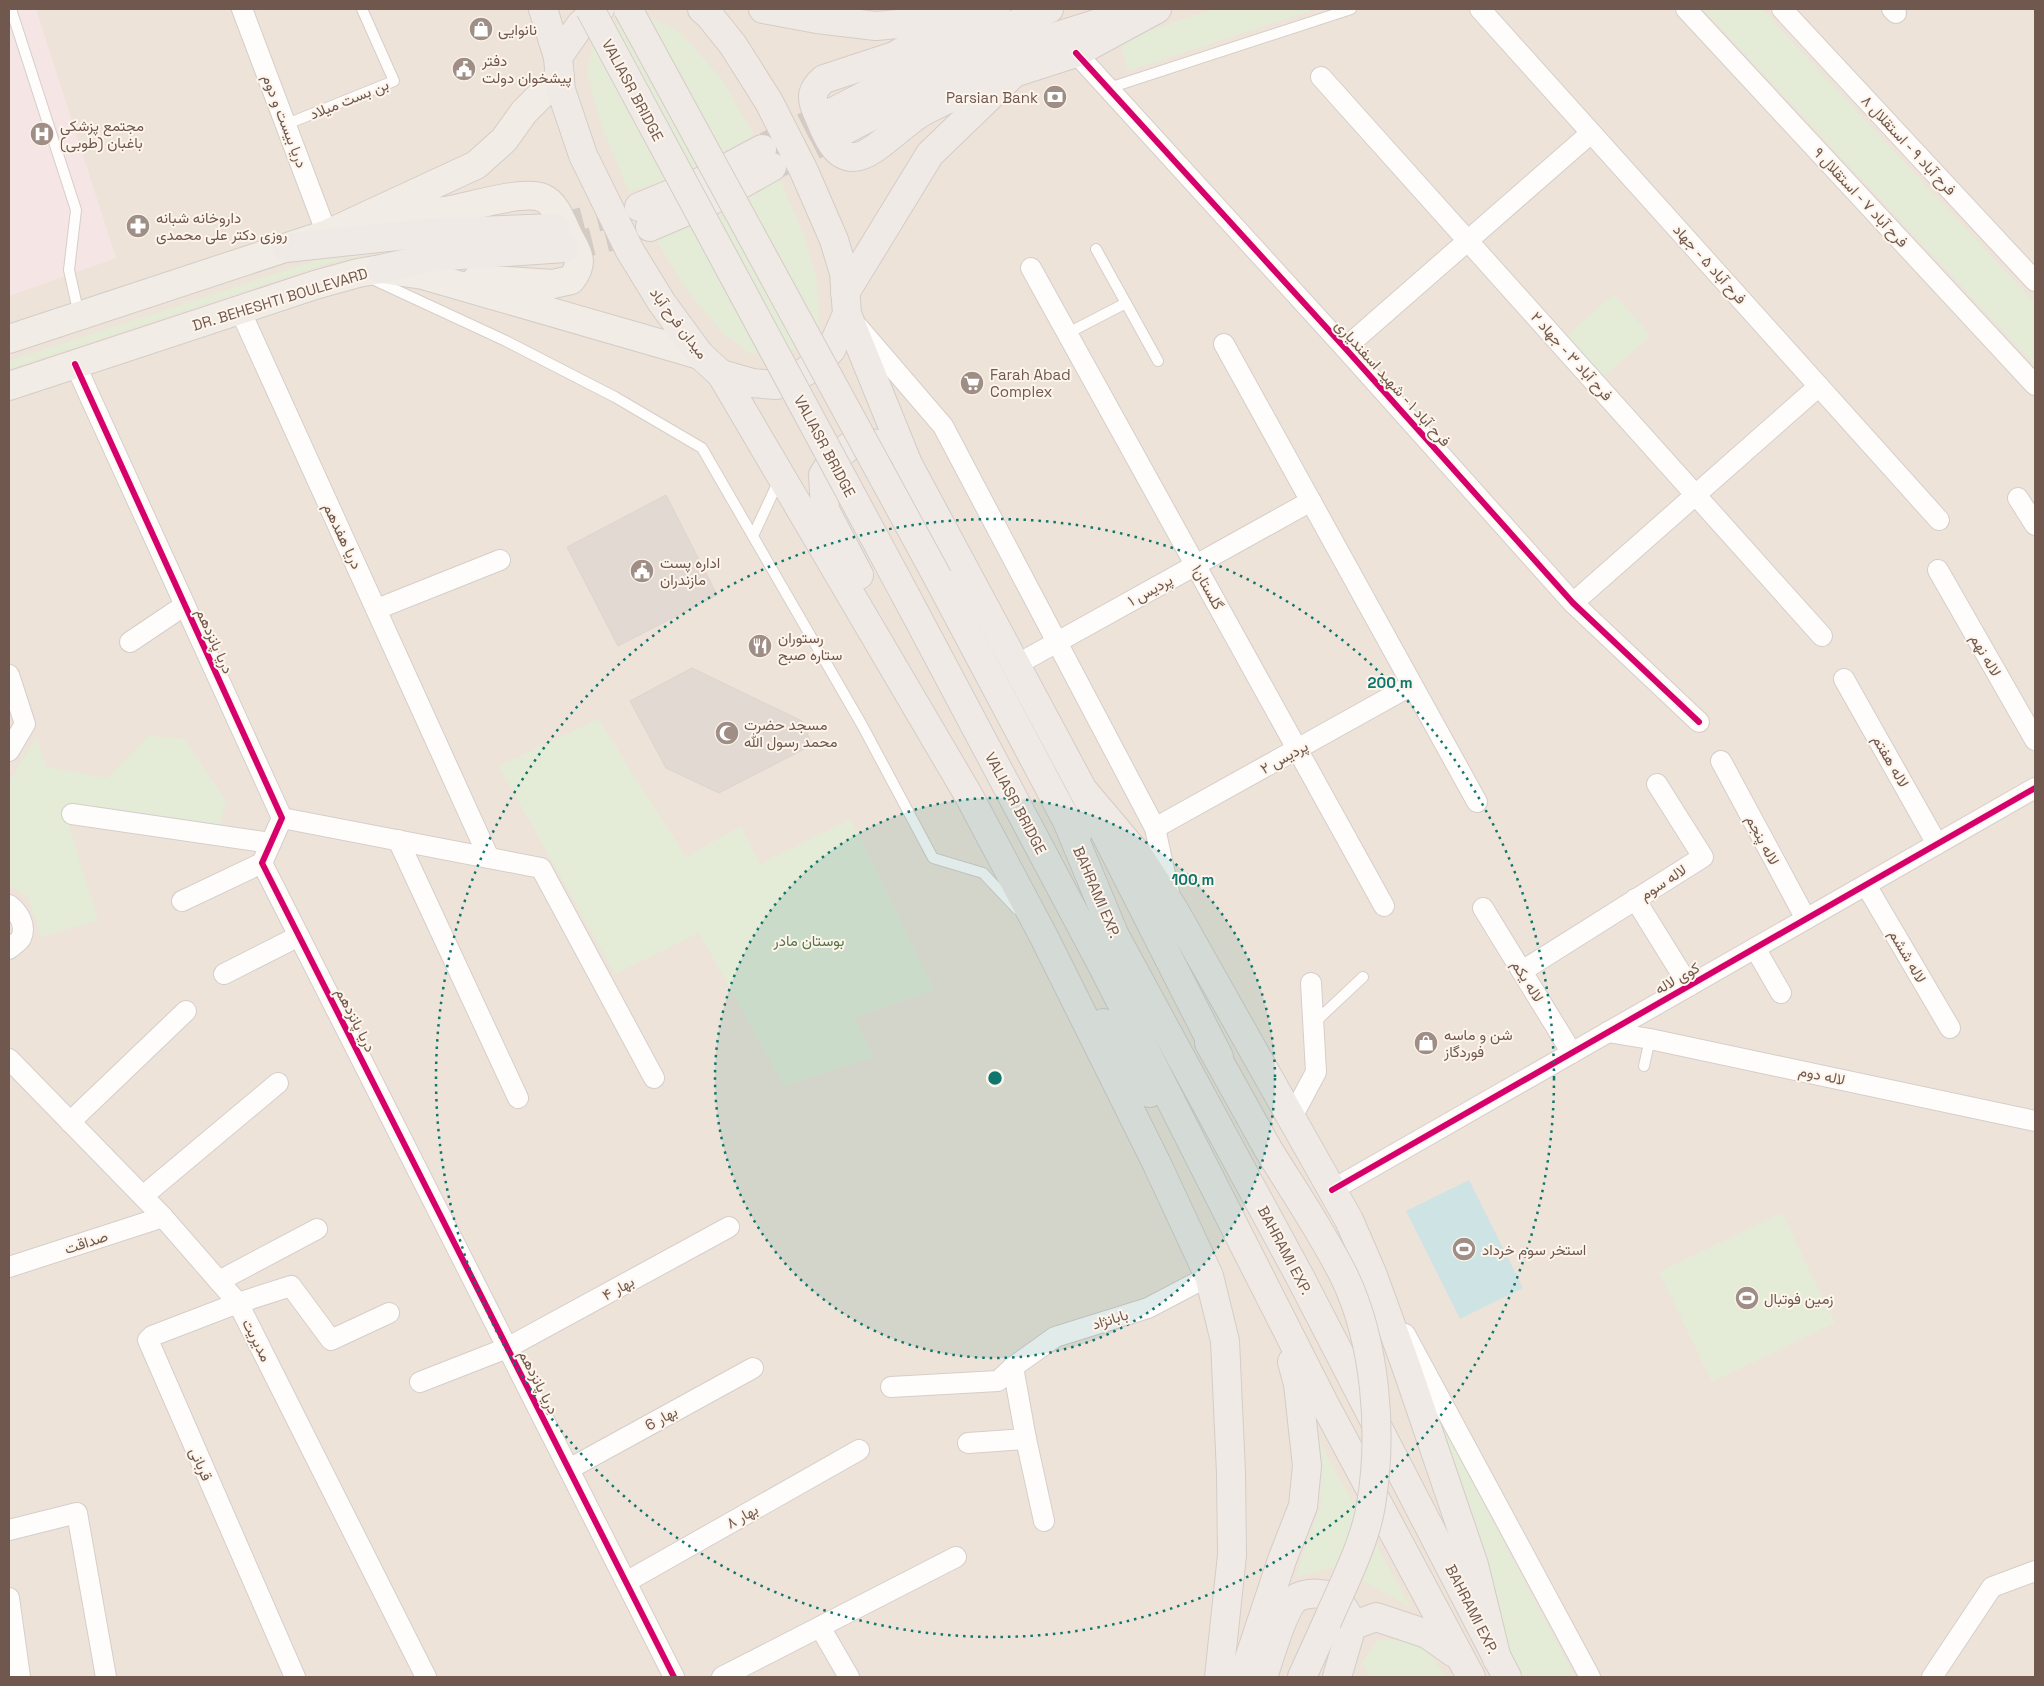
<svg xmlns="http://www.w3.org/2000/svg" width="2044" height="1686" viewBox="0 0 2044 1686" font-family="'Space Grotesk',Vazirmatn,sans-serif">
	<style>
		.residential { fill: #eee3d9 }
		.medical { fill: #f6e5e5 }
		.green { fill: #e4ebd7 }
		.water { fill: #cee4e4 }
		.building { fill: #e2d9d3; stroke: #ded4ce }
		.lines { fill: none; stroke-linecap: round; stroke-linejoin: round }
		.trunk-tunnel { stroke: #d4cbc4; stroke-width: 28; stroke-dasharray: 28 14; stroke-linecap: butt }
		.service-casing { stroke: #d5cec9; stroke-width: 12 }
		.minor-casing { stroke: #d5cec9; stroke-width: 22 }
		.primary-casing { stroke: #d4ccc7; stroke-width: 30 }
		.trunk-casing { stroke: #d4ccc7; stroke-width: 30 }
		.service { stroke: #fefdfc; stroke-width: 10 }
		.minor { stroke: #fefdfc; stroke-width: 20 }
		.primary { stroke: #f1ece6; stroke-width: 28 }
		.trunk { stroke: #f0eae6; stroke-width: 28 }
		.trunk-bridge-casing { stroke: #d4ccc7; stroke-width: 30; stroke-linecap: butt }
		.trunk-bridge { stroke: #f0eae6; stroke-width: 28 }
		.cycleway-casing { stroke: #fdf5ec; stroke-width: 9 }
		.cycleway { stroke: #d6006c; stroke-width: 6 }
		.ring { fill: none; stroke: #0f766e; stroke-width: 2.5; stroke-dasharray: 2.5 5 }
		.labels { text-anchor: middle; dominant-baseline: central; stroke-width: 4; stroke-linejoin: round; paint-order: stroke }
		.poi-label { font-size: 15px; fill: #70584e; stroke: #fdf5ec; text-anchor: start }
		.street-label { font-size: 15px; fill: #70584e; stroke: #fdf5ec }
		.park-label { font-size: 15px; fill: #587548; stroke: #fdf5ec }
		.centre { fill: #0f766e; stroke: #fdf5ec; stroke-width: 2.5 }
		.ring-label { font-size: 15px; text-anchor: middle; font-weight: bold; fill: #0f766e; stroke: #fdf5ec; stroke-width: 4; stroke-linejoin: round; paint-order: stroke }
	</style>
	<rect width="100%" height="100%" fill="#f6f1eb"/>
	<rect class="residential" x="9" y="9" width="2026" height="1668"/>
	<path class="medical" d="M9,9H36L116,258L9,296Z"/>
	<g class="green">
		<path d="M1213,9H1316L1128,71L1120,41Z"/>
		<path d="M1703,9H1762L2035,303V365Z"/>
		<path d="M646,16L680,32L721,78L754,135L695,170L629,192L601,125L587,72L593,43L614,25Z"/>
		<path d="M779,177L804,236L818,284L819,326L805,347L777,355L749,353L724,334L688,292L655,238L719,212Z"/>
		<path d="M383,244L418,250L384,252L341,259L9,369V361L338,253Z"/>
		<path d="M1614,294L1651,336L1600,380L1563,339Z"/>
		<path d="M598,719L686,857L741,826L760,864L851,819L934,990L854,1017L874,1057L784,1085L699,933L615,974L499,766Z"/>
		<path d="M148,736L184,739L226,800L220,827L63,806L98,920L41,937L28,897L9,885V782L36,737L46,767L107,778Z"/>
		<path d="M1782,1213L1835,1323L1712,1382L1659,1272Z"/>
		<path d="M1429,1400L1575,1677H1520L1508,1656Z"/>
		<path d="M1319,1441L1411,1607L1359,1579L1332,1568L1295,1577L1321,1505Z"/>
		<path d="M1379,1639L1419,1641L1447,1677H1370L1362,1662Z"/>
	</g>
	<path class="water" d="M1469,1180L1523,1288L1460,1319L1406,1211Z"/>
	<g class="building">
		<path d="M666,495L717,595L618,646L567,547Z"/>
		<path d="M692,668L802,721L812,745L719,793L666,768L630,701Z"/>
	</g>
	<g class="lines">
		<g class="trunk-tunnel">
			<path d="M766,146L829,114"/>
			<path d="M776,165L839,133"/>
			<path d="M556,228L635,208"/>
			<path d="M565,248L643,229"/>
		</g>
		<g class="service-casing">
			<g id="service">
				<path d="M11,9L76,210L69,270L79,315"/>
				<path d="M1109,88L1351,9"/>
				<path d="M287,124L394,81L362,9"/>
				<path d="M1096,249L1158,361"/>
				<path d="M368,277L506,341L615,397L702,448L862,725L933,858L983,873L1017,909"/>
				<path d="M1068,333L1126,303"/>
				<path d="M753,536L779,480"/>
				<path d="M1313,1024L1363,977"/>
				<path d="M1644,1066L1650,1039"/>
			</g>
		</g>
		<g class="minor-casing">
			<g id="minor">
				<path d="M242,9L327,234"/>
				<path d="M1480,9L1939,520"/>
				<path d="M1686,9L2035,385"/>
				<path d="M1782,9L2035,281"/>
				<path d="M1892,9L1896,13"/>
				<path d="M1076,53L1345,348L1573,603L1699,722"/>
				<path d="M1321,77L1822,636"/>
				<path d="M1031,268L1384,906"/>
				<path d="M240,310L489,858"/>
				<path d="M858,327L943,426L1155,828L1170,897"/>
				<path d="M1224,344L1477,802"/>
				<path d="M1345,348L1591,133"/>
				<path d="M75,364L282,818L262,863L674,1677"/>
				<path d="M2018,498L2035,525"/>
				<path d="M1938,570L2035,740"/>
				<path d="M1573,603L1819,386"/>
				<path d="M377,609L500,560"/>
				<path d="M130,642L185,605"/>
				<path d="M1016,665L1311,501"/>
				<path d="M9,675L25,724L9,751"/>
				<path d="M1844,679L1937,844"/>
				<path d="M1721,761L1806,919"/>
				<path d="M72,814L271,843"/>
				<path d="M282,818L541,868L654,1078"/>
				<path d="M1155,828L1412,685"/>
				<path d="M398,840L518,1098"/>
				<path d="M1866,885L1950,1028"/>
				<path d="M1635,899L1689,986"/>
				<path d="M182,901L262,863"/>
				<path d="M9,905C18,912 27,925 21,938C19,942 12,946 9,949"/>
				<path d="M1483,908L1572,1053"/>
				<path d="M1755,948L1781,993"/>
				<path d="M1522,971L1703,857L1657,784"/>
				<path d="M224,974L299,936"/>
				<path d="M1608,1032L1650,1039L2035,1121"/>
				<path d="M9,1059L163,1217L238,1303L426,1677"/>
				<path d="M1292,1117L1316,1072L1311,983"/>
				<path d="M70,1122L186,1011"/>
				<path d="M1332,1190L2035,788"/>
				<path d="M143,1196L278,1083"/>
				<path d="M9,1267L163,1217"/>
				<path d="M219,1281L317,1229"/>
				<path d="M1405,1334L1590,1677"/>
				<path d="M420,1382L507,1348L729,1227"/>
				<path d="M891,1387L998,1381L1013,1367"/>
				<path d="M968,1443L1026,1439"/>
				<path d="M569,1469L753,1368"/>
				<path d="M1044,1521L1026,1439L1013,1367L1055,1337L1148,1308L1209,1276"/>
				<path d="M9,1530L77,1513L106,1677"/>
				<path d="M626,1582L859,1450"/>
				<path d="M9,1598L20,1677"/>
				<path d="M820,1627L849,1677"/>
				<path d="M295,1677L148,1340L152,1336L238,1303L291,1286L331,1340L389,1313"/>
				<path d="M722,1677L956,1557"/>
				<path d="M1932,1677L1992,1587L2035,1571"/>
			</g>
		</g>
		<g class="primary-casing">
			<g id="primary">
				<path d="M387,212C406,212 425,213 444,211C467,208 524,189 543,198C557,204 563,226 570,239C579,256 584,263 571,280L553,284L477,279"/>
				<path d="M9,339L327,234L476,165L504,140L524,112L560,76"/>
				<path d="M9,386L315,285L358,273L381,269L423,275L700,355"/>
			</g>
		</g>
		<g class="trunk-casing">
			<g id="trunk">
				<path d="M543,9L558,57"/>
				<path d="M600,9L581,24L558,57L561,90L583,155L630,251L662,303L700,355L721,374L752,383L776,385L805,372L831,350L847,314L844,273L834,240L804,171L769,102L733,45L709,15L702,9"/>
				<path d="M763,9L817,19L876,26L963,18L996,9"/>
				<path d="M963,18L894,56L824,79C812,89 810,97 817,112C824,127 832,157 853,157C870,158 901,126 916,116C923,111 932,107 940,103C962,92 983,83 1007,75"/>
				<path d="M829,114L929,62L1049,9"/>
				<path d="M839,133L939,81L1001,54L1114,18"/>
				<path d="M639,207L702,181L762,149"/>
				<path d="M650,227L713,200L772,167"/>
				<path d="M286,248L425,233L556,228"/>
				<path d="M381,269L433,257L565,248"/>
				<path d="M845,293L930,154L1014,73L1076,53L1157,9"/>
				<path d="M847,314L908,464L1083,790L1219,1057"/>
				<path d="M721,374L969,796L1044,937L1156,1162L1209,1276L1225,1341L1231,1473L1232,1555L1219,1677"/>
				<path d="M859,575L825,510L823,475L834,458L850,446L867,443L879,444L888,448"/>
				<path d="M938,578L1067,821L1077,836"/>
				<path d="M907,598L1103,967L1324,1403L1471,1677"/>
				<path d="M1083,790L1138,855L1173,908L1349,1220L1372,1273L1406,1366L1474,1565L1497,1659"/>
				<path d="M1067,821L1114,934L1300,1277L1507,1677"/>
				<path d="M1103,1023L1150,1093"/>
				<path d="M1209,1043L1268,1149"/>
				<path d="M1243,1677L1282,1560L1303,1506L1307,1466L1298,1384L1292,1362"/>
				<path d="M1263,1677C1269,1660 1284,1605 1298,1597C1304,1594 1314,1593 1320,1594C1335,1594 1345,1608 1350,1620"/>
				<path d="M1302,1677L1327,1622"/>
				<path d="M1337,1677L1352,1626L1376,1617L1427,1634L1454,1653"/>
			</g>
		</g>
		<use href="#service" class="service"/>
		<use href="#minor" class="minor"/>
		<use href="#primary" class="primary"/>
		<use href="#trunk" class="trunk"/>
		<g class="trunk-bridge-casing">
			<g id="trunk-bridge">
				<path d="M590,9L907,598"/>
				<path d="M628,9L938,578"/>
				<path d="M1268,1149C1294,1191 1322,1232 1344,1276C1376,1342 1383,1433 1371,1505C1365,1543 1342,1587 1327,1622"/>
			</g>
		</g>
		<use href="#trunk-bridge" class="trunk-bridge"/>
		<g class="cycleway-casing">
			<g id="cycleway">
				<path d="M1076,53L1345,348L1573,603L1699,722"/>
				<path d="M75,364L282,818L262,863L674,1677"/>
				<path d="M1332,1190L2035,788"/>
			</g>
		</g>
		<use href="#cycleway" class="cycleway"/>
	</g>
	<circle cx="995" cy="1078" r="280" fill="#0f766e" fill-opacity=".12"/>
	<g class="ring">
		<circle cx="995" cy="1078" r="280"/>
		<circle cx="995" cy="1078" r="559"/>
	</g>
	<defs>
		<g id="shop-disc" transform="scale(1.25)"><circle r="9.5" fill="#9f8e85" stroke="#fdf5ec"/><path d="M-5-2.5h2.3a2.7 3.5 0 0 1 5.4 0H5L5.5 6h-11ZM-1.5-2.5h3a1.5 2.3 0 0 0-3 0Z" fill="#fff"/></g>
		<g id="civic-disc" transform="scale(1.25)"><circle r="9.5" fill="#9f8e85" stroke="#fdf5ec"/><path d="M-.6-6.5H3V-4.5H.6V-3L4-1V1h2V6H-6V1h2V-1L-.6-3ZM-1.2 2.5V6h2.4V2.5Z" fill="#fff"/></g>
		<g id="bank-disc" transform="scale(1.25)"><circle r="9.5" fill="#9f8e85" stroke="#fdf5ec"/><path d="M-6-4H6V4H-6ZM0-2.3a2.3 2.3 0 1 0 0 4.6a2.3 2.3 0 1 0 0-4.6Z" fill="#fff"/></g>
		<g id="hospital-disc" transform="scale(1.25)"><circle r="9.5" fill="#9f8e85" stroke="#fdf5ec"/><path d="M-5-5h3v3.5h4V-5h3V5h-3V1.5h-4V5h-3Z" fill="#fff"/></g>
		<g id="pharmacy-disc" transform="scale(1.25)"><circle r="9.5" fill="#9f8e85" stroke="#fdf5ec"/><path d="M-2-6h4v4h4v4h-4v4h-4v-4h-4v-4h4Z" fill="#fff"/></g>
		<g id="supermarket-disc" transform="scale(1.25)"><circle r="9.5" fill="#9f8e85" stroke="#fdf5ec"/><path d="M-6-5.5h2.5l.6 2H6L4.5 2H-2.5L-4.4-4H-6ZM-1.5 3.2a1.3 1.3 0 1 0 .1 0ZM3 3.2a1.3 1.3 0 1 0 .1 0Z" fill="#fff"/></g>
		<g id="restaurant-disc" transform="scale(1.25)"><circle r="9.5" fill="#9f8e85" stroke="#fdf5ec"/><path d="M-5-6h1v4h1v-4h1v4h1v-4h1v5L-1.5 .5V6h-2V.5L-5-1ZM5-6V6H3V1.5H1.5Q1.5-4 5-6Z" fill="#fff"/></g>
		<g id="mosque-disc" transform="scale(1.25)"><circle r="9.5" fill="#9f8e85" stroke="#fdf5ec"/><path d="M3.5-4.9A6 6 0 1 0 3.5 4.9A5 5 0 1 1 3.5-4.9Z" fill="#fff"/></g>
		<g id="stadium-disc" transform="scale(1.25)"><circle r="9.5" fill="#9f8e85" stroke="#fdf5ec"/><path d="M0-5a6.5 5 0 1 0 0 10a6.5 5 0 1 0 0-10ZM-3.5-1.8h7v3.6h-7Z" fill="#fff"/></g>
	</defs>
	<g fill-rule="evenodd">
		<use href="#shop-disc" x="481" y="29"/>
		<use href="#civic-disc" x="464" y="69"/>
		<use href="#bank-disc" x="1055" y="97"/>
		<use href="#hospital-disc" x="42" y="134"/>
		<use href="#pharmacy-disc" x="138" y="226"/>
		<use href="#supermarket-disc" x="972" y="383"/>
		<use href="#civic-disc" x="642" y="571"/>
		<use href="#restaurant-disc" x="760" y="646"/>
		<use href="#mosque-disc" x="727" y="733"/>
		<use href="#shop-disc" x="1426" y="1043"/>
		<use href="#stadium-disc" x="1464" y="1249"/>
		<use href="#stadium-disc" x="1747" y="1298"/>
	</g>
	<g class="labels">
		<g class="poi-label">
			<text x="498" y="29">نانوایی</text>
			<text x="482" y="60">دفتر<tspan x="482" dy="17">پیشخوان دولت</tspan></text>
			<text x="1038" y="97" text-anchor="end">Parsian Bank</text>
			<text x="60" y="125">مجتمع پزشکی<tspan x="60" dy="17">باغبان (طوبی)</tspan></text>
			<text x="156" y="217">داروخانه شبانه<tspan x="156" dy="17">روزی دکتر علی محمدی</tspan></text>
			<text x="990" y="374">Farah Abad<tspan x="990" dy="17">Complex</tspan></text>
			<text x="660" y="562">اداره پست<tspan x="660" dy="17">مازندران</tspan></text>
			<text x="778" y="637">رستوران<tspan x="778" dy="17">ستاره صبح</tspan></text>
			<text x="744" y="724">مسجد حضرت<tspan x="744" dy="17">محمد رسول الله</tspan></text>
			<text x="1444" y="1034">شن و ماسه<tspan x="1444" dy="17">فوردگاز</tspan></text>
			<text x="1482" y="1249">استخر سوم خرداد</text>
			<text x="1764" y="1298">زمین فوتبال</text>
		</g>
		<g class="street-label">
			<text transform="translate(633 90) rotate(62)">VALIASR BRIDGE</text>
			<text transform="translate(349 99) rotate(-22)">بن بست میلاد</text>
			<text transform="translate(285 121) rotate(69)">دریا بیست و دوم</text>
			<text transform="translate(1909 145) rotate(47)">فرح آباد ۹ - استقلال ۸</text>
			<text transform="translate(1861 197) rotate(47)">فرح آباد ۷ - استقلال ۹</text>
			<text transform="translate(1710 264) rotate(48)">فرح آباد ۵ - جهاد</text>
			<text transform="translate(280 299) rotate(-17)">DR. BEHESHTI BOULEVARD</text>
			<text transform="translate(679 323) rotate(53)">میدان فرح آباد</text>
			<text transform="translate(1572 356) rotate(48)">فرح آباد ۳ - جهاد ۲</text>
			<text transform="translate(1393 383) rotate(48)">فرح آباد ۱ - شهید اسفندیاری</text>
			<text transform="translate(825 446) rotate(62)">VALIASR BRIDGE</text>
			<text transform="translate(343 536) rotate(65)">دریا هفدهم</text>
			<text transform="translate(1208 587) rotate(61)">گلستان۱</text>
			<text transform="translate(1150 590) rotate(-29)">پردیس ۱</text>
			<text transform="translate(215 641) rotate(66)">دریا پانزدهم</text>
			<text transform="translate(1986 655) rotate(60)">لاله نهم</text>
			<text transform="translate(1284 757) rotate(-29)">پردیس ۲</text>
			<text transform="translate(1891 761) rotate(60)">لاله هفتم</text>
			<text transform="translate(1016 803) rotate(62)">VALIASR BRIDGE</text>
			<text transform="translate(1763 840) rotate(62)">لاله پنجم</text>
			<text transform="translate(1663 882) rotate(-33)">لاله سوم</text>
			<text transform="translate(1097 892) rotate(67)">BAHRAMI EXP.</text>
			<text transform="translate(1908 956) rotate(60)">لاله ششم</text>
			<text transform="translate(1677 978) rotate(-30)">کوی لاله</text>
			<text transform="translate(1528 981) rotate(58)">لاله یکم</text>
			<text transform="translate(356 1020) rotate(63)">دریا پانزدهم</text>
			<text transform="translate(1822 1075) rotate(12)">لاله دوم</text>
			<text transform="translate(86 1242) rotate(-18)">صداقت</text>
			<text transform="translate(1285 1250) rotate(62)">BAHRAMI EXP.</text>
			<text transform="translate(618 1288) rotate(-29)">بهار ۴</text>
			<text transform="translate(1110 1319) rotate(-17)">بابانژاد</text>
			<text transform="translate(257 1340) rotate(63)">مدیریت</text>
			<text transform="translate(539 1382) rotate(63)">دریا پانزدهم</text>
			<text transform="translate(661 1418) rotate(-29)">بهار 6</text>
			<text transform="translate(201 1464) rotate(66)">قربانی</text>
			<text transform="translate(742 1516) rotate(-29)">بهار ۸</text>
			<text transform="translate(1472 1609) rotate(63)">BAHRAMI EXP.</text>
		</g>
		<g class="park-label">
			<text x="809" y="940">بوستان مادر</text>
		</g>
	</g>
	<circle cx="995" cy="1078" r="8" class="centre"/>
	<g class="ring-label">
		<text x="1390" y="688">200 m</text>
		<text x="1193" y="885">100 m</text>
	</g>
	<rect width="2044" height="1686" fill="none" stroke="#70584e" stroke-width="20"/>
</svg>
